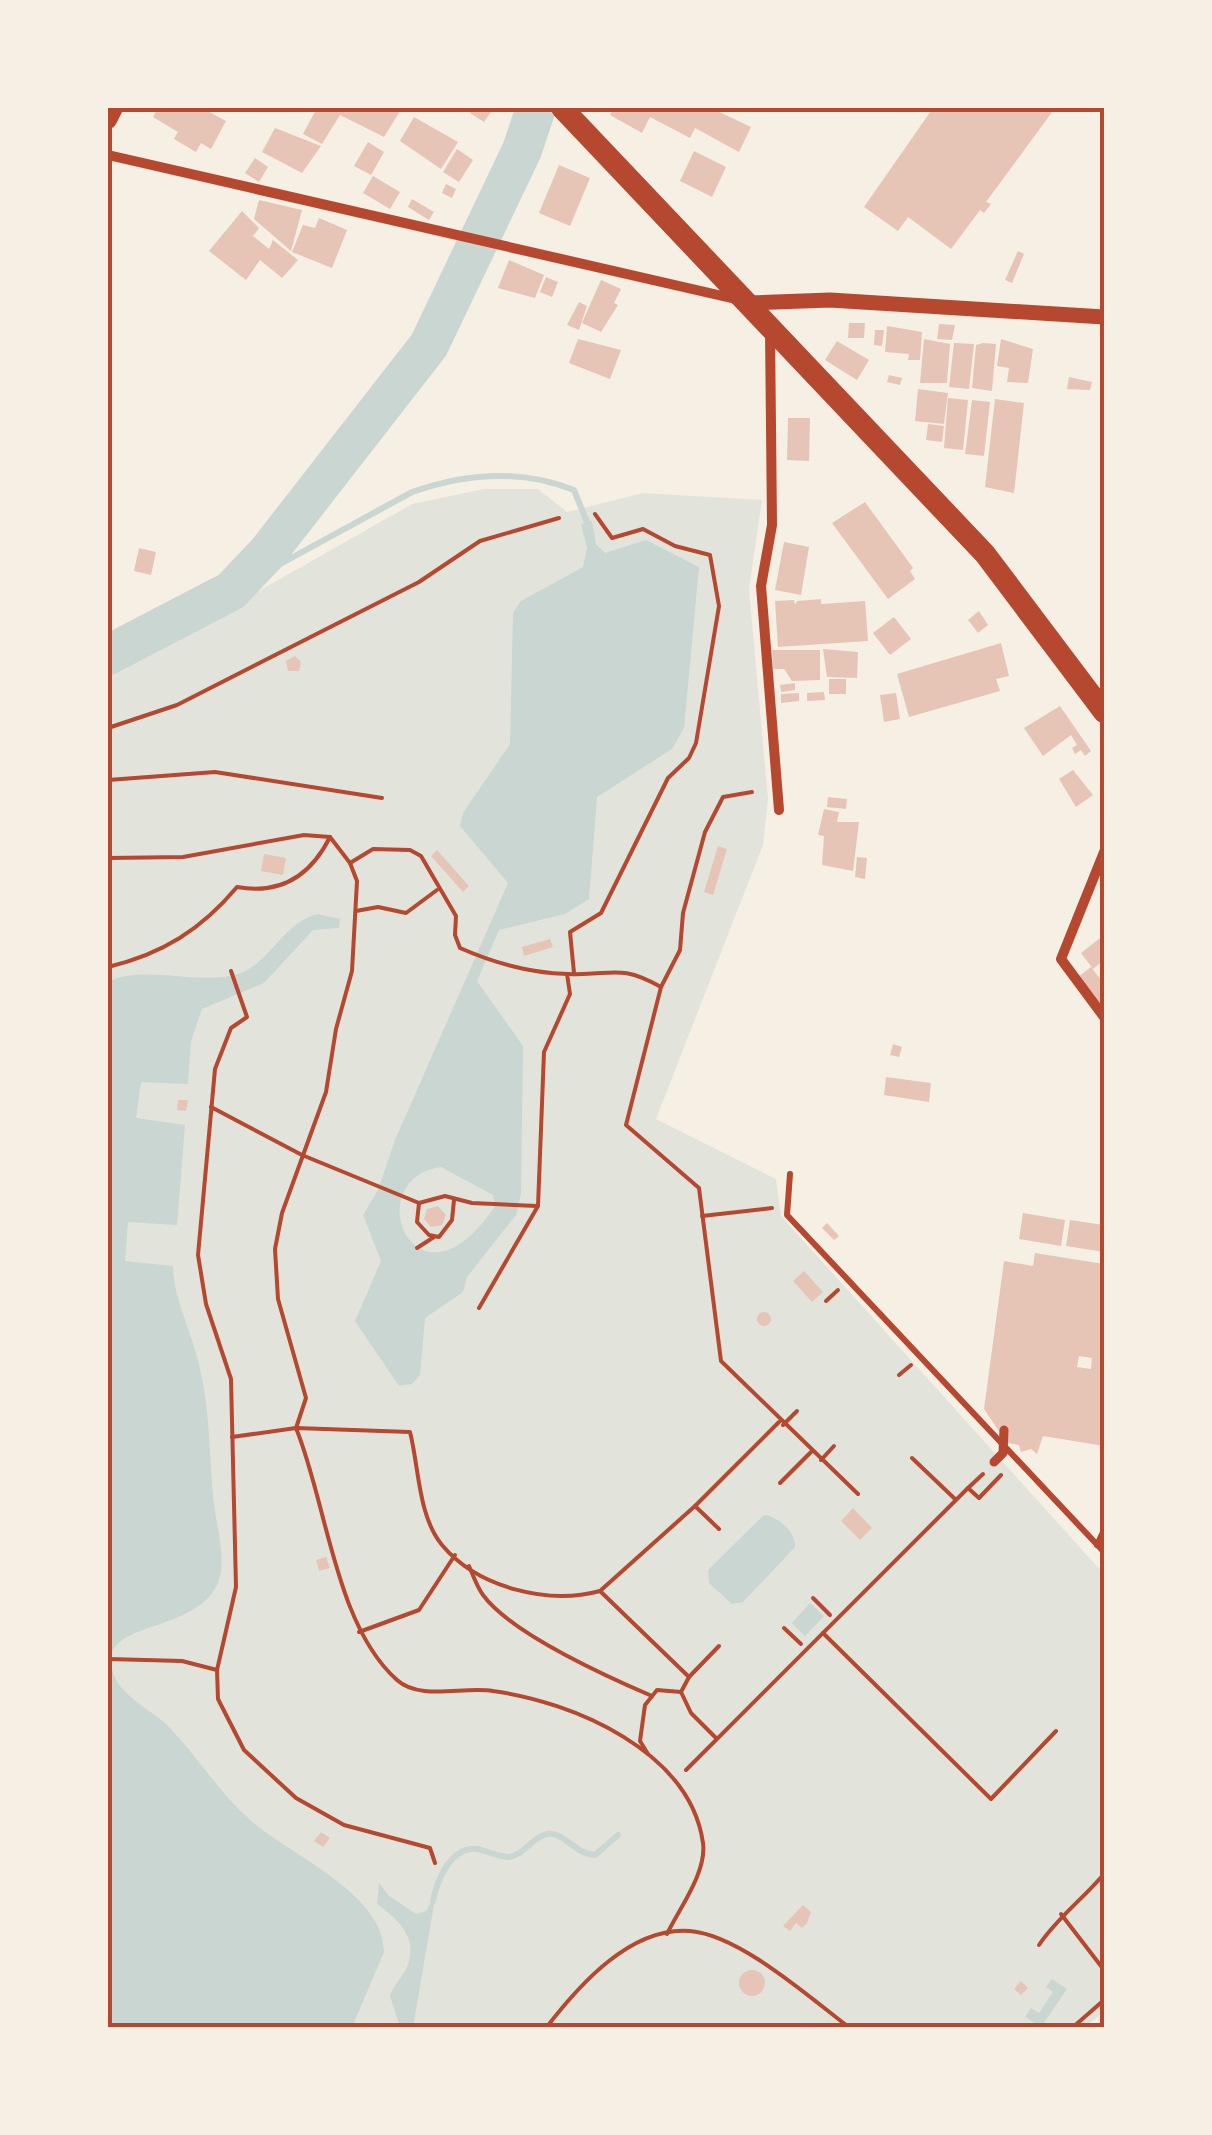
<svg xmlns="http://www.w3.org/2000/svg" width="1212" height="2135" viewBox="0 0 1212 2135" font-family="Cabin,sans-serif">
	<style>
		.green { fill: #e2e4dc }
		.water { fill: #c9d6d2; fill-rule: evenodd }
		.lines { fill: none; stroke-linecap: round; stroke-linejoin: round }
		.stream { stroke: #c9d6d2; stroke-width: 6 }
		.river { stroke: #c9d6d2; stroke-width: 40 }
		.building { fill: #e6c5b7; fill-rule: evenodd }
		.path { stroke: #b5482f; stroke-width: 4 }
		.service { stroke: #b5482f; stroke-width: 6 }
		.pedestrian { stroke: #b5482f; stroke-width: 9 }
		.minor { stroke: #b5482f; stroke-width: 10 }
		.tertiary { stroke: #b5482f; stroke-width: 15 }
		.secondary { stroke: #b5482f; stroke-width: 18 }
		.trunk { stroke: #b5482f; stroke-width: 22 }
		.neatline { fill: none; stroke: #b5482f; stroke-width: 4 }
	</style>
	<rect width="100%" height="100%" fill="#f6efe4"/>
	<path class="green" d="M484,489H538L567,512L643,493L762,500L749,589L768,799L763,845L656,1119L776,1179L781,1216L1104,1574V2012L1083,2028L108,2027V668L190,630L412,504Z"/>
	<g class="water">
		<path d="M592,521L596,544L605,553L646,540L699,567L684,728L672,749L597,797L589,899L565,914L499,930L477,981L523,1046L521,1194L516,1215L467,1277L463,1292L425,1318L420,1375L412,1384L399,1386L355,1321L381,1261L363,1215L378,1190L395,1140L508,883L460,826L463,813L510,744L513,613L521,601L583,567L587,548L581,524ZM441,1167L493,1195L495,1206C416,1325 356,1179 441,1167Z"/>
		<path d="M318,914L340,919L339,928L313,930L264,983L202,1009L191,1041L188,1084L141,1082L136,1118L185,1125L177,1225L128,1222L125,1261L173,1266C173,1297 191,1330 198,1361C210,1406 209,1450 213,1496C215,1519 224,1549 221,1571C211,1639 89,1615 114,1675C123,1698 152,1710 169,1727C197,1756 218,1791 248,1818C286,1854 384,1892 384,1952L352,2027L114,2028L108,2025V982C144,964 198,986 238,974C270,964 283,922 318,914Z"/>
		<path d="M764,1515C779,1517 795,1531 795,1547L743,1602L732,1604L709,1583L708,1570Z"/>
		<path d="M810,1603L824,1616L805,1636L792,1623Z"/>
		<path d="M379,1883L389,1896L416,1914L426,1911L436,1893L413,2027H400L390,1996C394,1984 402,1978 407,1967C419,1938 398,1919 377,1904Z"/>
		<path d="M1052,1979L1067,1989L1041,2027L1025,2017L1031,2008L1039,2013L1053,1992L1046,1987Z"/>
	</g>
	<g class="lines">
		<g class="stream">
			<path d="M231,591L412,492C466,473 521,469 574,490L587,522"/>
			<path d="M433,1901C437,1880 451,1846 477,1849C488,1851 498,1857 509,1857C525,1854 530,1840 544,1835C562,1828 575,1855 595,1855L618,1835"/>
		</g>
		<path class="river" d="M108,655L231,591L268,552L429,345L522,150L536,108"/>
	</g>
	<g class="building">
		<path d="M158,108H202L226,121L211,149L201,143L196,152L174,139L178,132L153,117Z"/>
		<path d="M317,108H402L384,137L340,115L322,144L303,134Z"/>
		<path d="M474,108H491L493,109L484,122L470,113Z"/>
		<path d="M614,108H711L751,127L739,152L695,128L690,138L650,117L642,133L610,115Z"/>
		<path d="M933,108H1055L986,202L991,204L984,213L980,210L951,249L908,217L898,231L864,207Z"/>
		<path d="M414,117L458,142L441,169L400,141Z"/>
		<path d="M275,128L321,146L302,173L262,152Z"/>
		<path d="M368,142L384,152L371,175L354,166Z"/>
		<path d="M457,149L473,160L459,182L443,172Z"/>
		<path d="M694,151L726,167L712,197L680,181Z"/>
		<path d="M255,158L268,167L259,182L245,173Z"/>
		<path d="M559,165L590,178L570,226L539,213Z"/>
		<path d="M373,176L400,192L390,209L363,193Z"/>
		<path d="M446,184L456,189L452,198L442,193Z"/>
		<path d="M412,199L434,212L429,220L408,207Z"/>
		<path d="M259,200L302,210L291,251L254,219Z"/>
		<path d="M242,211L259,228L253,236L269,249L273,240L298,260L282,278L260,260L246,280L209,251Z"/>
		<path d="M319,218L347,230L332,268L292,252L303,225L315,228Z"/>
		<path d="M1018,251L1024,254L1012,283L1005,280Z"/>
		<path d="M509,260L544,275L535,298L498,288Z"/>
		<path d="M546,277L558,282L552,297L540,292Z"/>
		<path d="M601,280L621,289L614,303L618,305L601,332L582,323Z"/>
		<path d="M579,302L587,306L579,330L567,325Z"/>
		<path d="M849,323H865L864,338H848Z"/>
		<path d="M939,324L955,325L952,340L937,339Z"/>
		<path d="M887,326L922,332L920,360H908L909,354L885,352Z"/>
		<path d="M875,330H884L882,346L874,345Z"/>
		<path d="M578,339L621,350L610,379L569,363Z"/>
		<path d="M924,339L950,344L947,383H920Z"/>
		<path d="M1001,339L1033,349L1028,383L1007,382L1009,368L997,366Z"/>
		<path d="M837,341L869,360L857,380L825,360Z"/>
		<path d="M954,343L974,344L969,389L949,387Z"/>
		<path d="M983,343L996,344L992,391L972,388L976,345Z"/>
		<path d="M889,375L902,378L900,385L887,382Z"/>
		<path d="M1069,377L1092,382L1090,390L1067,389Z"/>
		<path d="M918,389L948,393L944,424L915,421Z"/>
		<path d="M948,398L968,400L963,450L944,448Z"/>
		<path d="M995,399L1024,403L1014,493L985,487Z"/>
		<path d="M972,400L990,402L984,456L965,454Z"/>
		<path d="M788,418H810L809,461L787,460Z"/>
		<path d="M928,424L944,426L942,442L926,440Z"/>
		<path d="M865,502L913,568L910,571L915,579L888,599L832,523Z"/>
		<path d="M784,542L809,547L801,595L775,590Z"/>
		<path d="M139,548L156,552L151,575L134,571Z"/>
		<path d="M821,599V604L865,601L868,641L778,647L775,601L794,600L795,605L797,601Z"/>
		<path d="M979,611L988,625L978,633L968,620Z"/>
		<path d="M894,617L911,639L890,655L873,633Z"/>
		<path d="M1001,643L1009,676L996,679L1000,691L909,717L897,674Z"/>
		<path d="M823,649L858,652L857,678L827,677Z"/>
		<path d="M772,650H820V680L792,681L784,669H773Z"/>
		<path d="M295,656L301,662L299,671H288L286,661Z"/>
		<rect x="829" y="679" width="17" height="15"/>
		<path d="M795,683V690L781,692L780,685Z"/>
		<path d="M824,692L825,700L807,701V693Z"/>
		<path d="M799,693V701L781,703V694Z"/>
		<path d="M896,693L900,719L884,722L880,695Z"/>
		<path d="M1060,706L1091,751L1085,756L1081,750L1075,754L1072,748L1077,745L1071,735L1043,756L1024,728Z"/>
		<path d="M1073,770L1093,795L1076,807L1059,779Z"/>
		<path d="M828,797L847,799L846,809L827,807Z"/>
		<path d="M824,809L839,812L837,822H859L853,871L822,865L824,836L818,835Z"/>
		<path d="M718,846L727,849L713,895L704,892Z"/>
		<path d="M437,850L469,886L463,892L431,856Z"/>
		<path d="M264,854L286,858L283,875L261,871Z"/>
		<path d="M857,857L867,858L865,879L855,877Z"/>
		<path d="M1104,935V960L1093,969L1081,953Z"/>
		<path d="M550,939L553,947L524,956L522,947Z"/>
		<path d="M1091,967L1104,984L1102,1008L1078,977Z"/>
		<path d="M893,1044L902,1047L899,1057L890,1055Z"/>
		<path d="M886,1077L931,1083L929,1102L884,1095Z"/>
		<path d="M178,1100H188L186,1111L177,1110Z"/>
		<path d="M438,1206L446,1215L442,1225L431,1227L424,1219L427,1209Z"/>
		<path d="M1023,1213L1065,1220L1061,1246L1019,1239Z"/>
		<path d="M1070,1220L1104,1225V1252L1066,1246Z"/>
		<path d="M827,1223L839,1236L834,1240L822,1228Z"/>
		<path d="M1035,1253L1104,1264V1446L1043,1436L1037,1454L1031,1449L1021,1452L1019,1445L1007,1443L984,1409L1004,1261L1033,1266ZM1079,1356L1092,1358L1091,1369L1077,1367Z"/>
		<path d="M804,1271L823,1292L812,1302L793,1281Z"/>
		<circle cx="764" cy="1319" r="7"/>
		<path d="M853,1508L872,1528L860,1540L841,1521Z"/>
		<path d="M326,1557L330,1568L319,1571L316,1560Z"/>
		<path d="M321,1832L330,1838L323,1847L314,1841Z"/>
		<path d="M803,1905L811,1912L807,1923L802,1928L796,1923L790,1931L783,1926Z"/>
		<circle cx="752" cy="1983" r="13"/>
		<path d="M1021,1981L1028,1988L1021,1995L1014,1989Z"/>
	</g>
	<g class="lines">
		<g class="path">
			<path d="M108,728L177,705L419,582L480,541L559,518"/>
			<path d="M108,780L215,772L382,798"/>
			<path d="M752,792L723,797L705,832L683,913L680,950L661,987L626,1125L699,1188L721,1361L858,1494"/>
			<path d="M108,858L183,857L304,835L330,837"/>
			<path d="M350,863L357,881L352,971L336,1029L326,1092L282,1213L275,1249L278,1299L306,1398L296,1428C327,1504 335,1625 397,1680C420,1701 464,1686 493,1691C573,1702 690,1751 703,1843C707,1872 679,1909 667,1934"/>
			<path d="M356,911L378,907L406,913L437,890"/>
			<path d="M108,967C162,954 201,930 237,887C281,895 311,875 330,837L350,863L373,849L410,850L421,856L456,916L455,935L460,948C494,963 530,973 568,974C613,976 618,963 661,987"/>
			<path d="M231,971L247,1017L231,1028L215,1069L198,1255L206,1304L231,1379L236,1587L217,1670L218,1699L244,1750L296,1798L344,1825L430,1848L435,1863"/>
			<path d="M574,973L570,932L601,913L668,778L689,758L696,743L719,606L710,555L675,546L643,529L612,538L595,514"/>
			<path d="M211,1107L302,1155L419,1203L445,1196L472,1203L537,1206"/>
			<path d="M419,1203L417,1222L429,1235L439,1237L452,1220L454,1200"/>
			<path d="M702,1216L772,1208"/>
			<path d="M417,1248L434,1237"/>
			<path d="M826,1301L838,1290"/>
			<path d="M479,1308L538,1206L544,1052L570,994L567,974"/>
			<path d="M899,1375L911,1365"/>
			<path d="M783,1425L797,1411"/>
			<path d="M232,1437L296,1428L410,1432C419,1467 418,1516 442,1545C478,1588 548,1605 600,1591"/>
			<path d="M912,1458L955,1499"/>
			<path d="M821,1460L834,1446"/>
			<path d="M780,1483L811,1452"/>
			<path d="M968,1488L983,1474"/>
			<path d="M695,1506L719,1529"/>
			<path d="M469,1566C473,1575 477,1587 483,1595C511,1633 608,1677 652,1696"/>
			<path d="M813,1598L830,1615"/>
			<path d="M784,1628L801,1644"/>
			<path d="M359,1632L419,1610L455,1555"/>
			<path d="M823,1633L991,1799L1056,1731"/>
			<path d="M108,1659L182,1661L217,1670"/>
			<path d="M689,1677L719,1646"/>
			<path d="M716,1738L691,1713L681,1692L689,1677L600,1591L695,1506L779,1422"/>
			<path d="M648,1754L640,1741L645,1705L657,1690L681,1692"/>
			<path d="M686,1770L968,1488L979,1498L1001,1475"/>
			<path d="M1061,1914L1104,1970"/>
			<path d="M1039,1945C1058,1917 1082,1900 1104,1874"/>
			<path d="M546,2028C579,1985 631,1926 690,1931C740,1935 810,1998 850,2028"/>
			<path d="M1072,2028L1104,2000"/>
		</g>
		<g class="service">
			<path d="M790,1174L787,1215L1104,1552"/>
			<path d="M1097,1545L1104,1530"/>
		</g>
		<path class="pedestrian" d="M994,1462L1003,1453L1004,1430"/>
		<g class="minor">
			<path d="M108,155L740,300"/>
			<path d="M770,330L772,525L761,586L779,810"/>
			<path d="M1104,852L1061,959L1104,1017"/>
		</g>
		<path class="tertiary" d="M750,303L830,300L1104,317"/>
		<path class="secondary" d="M108,120L114,108"/>
		<path class="trunk" d="M562,108L985,554L1104,712"/>
	</g>
	<rect width="1212" height="2135" fill="none" stroke="#f6efe4" stroke-width="220"/>
	<rect x="110" y="110" width="992" height="1915" class="neatline"/>
</svg>
